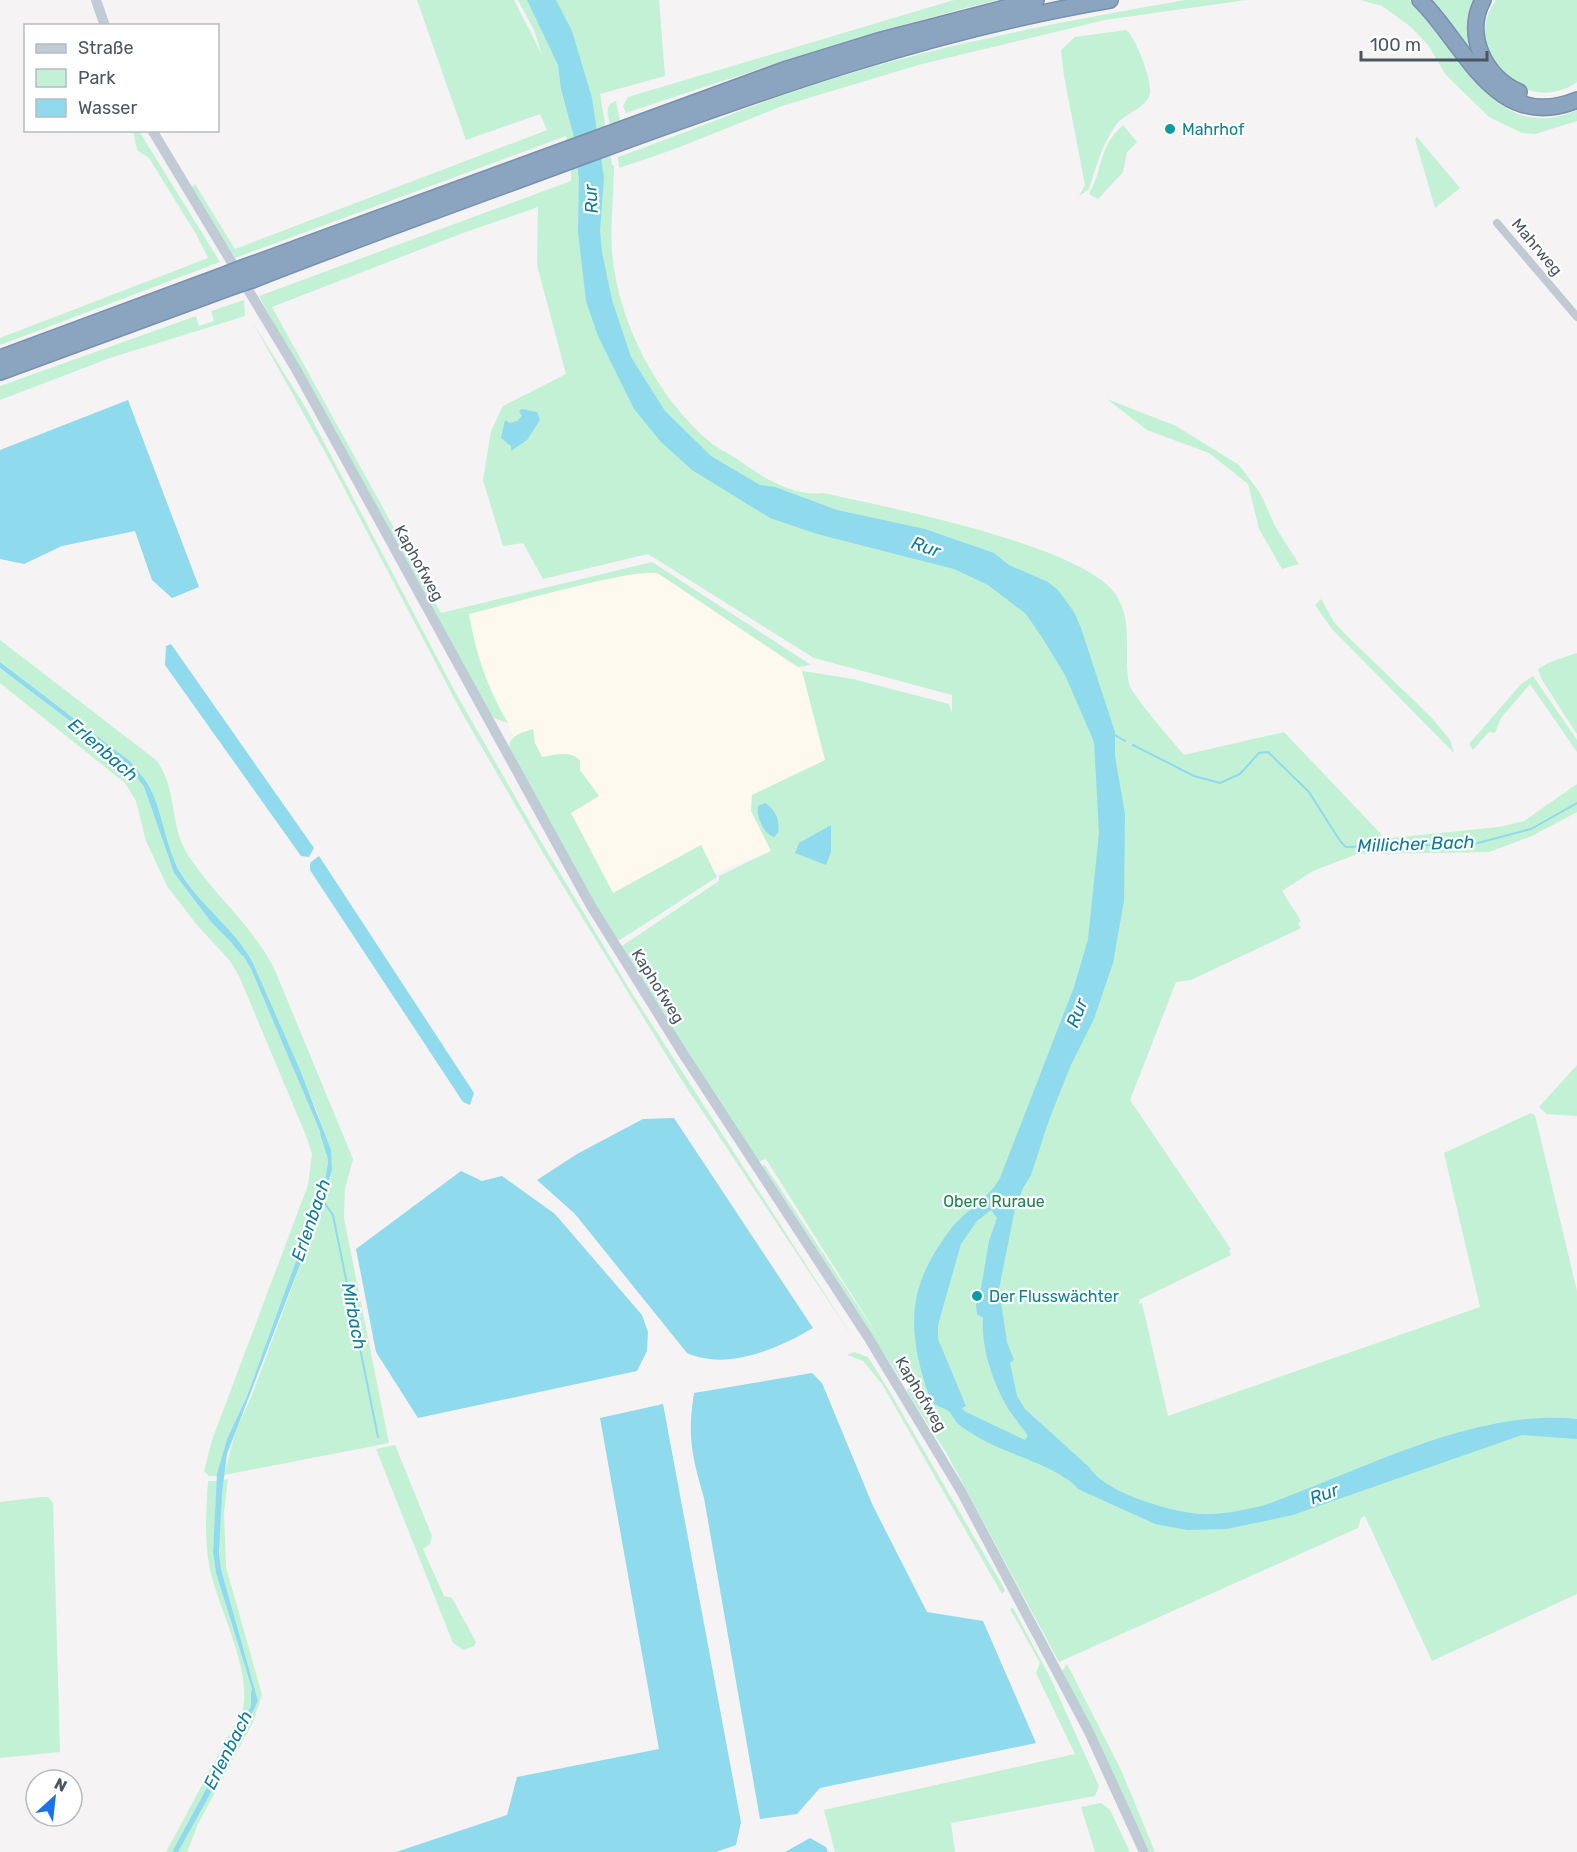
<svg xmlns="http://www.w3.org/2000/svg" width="1577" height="1852" viewBox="0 0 1577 1852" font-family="Rubik,sans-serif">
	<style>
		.commercial { fill: #fdf9ef }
		.green { fill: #c3f1d5 }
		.water { fill: #90daee; fill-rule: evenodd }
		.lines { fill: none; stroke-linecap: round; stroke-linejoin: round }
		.stream { stroke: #90daee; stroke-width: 2 }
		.highway-casing { stroke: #7690ad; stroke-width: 18 }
		.street { stroke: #c1cad2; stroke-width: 8 }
		.secondary { stroke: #c1cbd6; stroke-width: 10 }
		.highway { stroke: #8ba5c1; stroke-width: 15 }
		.highway-bridge-casing { stroke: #7690ad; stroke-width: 18; stroke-linecap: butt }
		.highway-bridge { stroke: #8ba5c1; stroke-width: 15 }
		.culture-dot { fill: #0f9aa8; stroke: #fff; stroke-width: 2 }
		.labels { text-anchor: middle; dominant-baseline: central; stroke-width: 4.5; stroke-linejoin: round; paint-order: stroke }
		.culture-label { font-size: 16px; fill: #0d838f; stroke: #fff; text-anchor: start }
		.street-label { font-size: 16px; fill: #4a5661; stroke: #fff }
		.park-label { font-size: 16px; fill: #17864f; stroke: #fff }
		.water-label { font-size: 18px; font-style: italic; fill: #0c7c9b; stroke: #fff }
	</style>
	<rect width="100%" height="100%" fill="#f5f3f3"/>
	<path class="commercial" d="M654,571L802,671L826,760L752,795L751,811L771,851L715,873L700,845L613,893L571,813L599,796L524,764L508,723L489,691L476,653L469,614L625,574Z"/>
	<g class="green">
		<path d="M417,0H514L542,55L534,30L518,0H659L665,76L600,94L612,165H614C614,193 610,223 612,252C618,322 656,396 710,442C718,449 728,453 737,459C762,477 793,497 824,493C885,507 1084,545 1116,595C1134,622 1123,654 1129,684C1132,695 1174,743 1184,755L1284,732L1381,834V839L1499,827L1524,821L1577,784V812L1532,836L1489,852L1357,854L1313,871L1282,891L1301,921L1298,923L1301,928L1191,980L1176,982L1130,1100L1231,1249L1229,1251L1231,1255L1139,1300V1304L1142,1303L1168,1416L1480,1307L1444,1153L1531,1113L1535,1115L1577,1291V1594L1432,1661L1365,1516L1361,1518L1358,1528L1349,1532L1059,1662L947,1454L909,1395L907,1389L909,1386L906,1380L902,1381L762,1168L764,1164L883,1344L766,1159L757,1162L619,948L719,881V876L771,851L751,811L752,795L825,760L802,671L853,679L949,704L952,713V695L814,658L648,554L543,579L523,543L503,546L483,480L491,431L503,406L566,374L537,265L538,207L463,233L272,307L441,613L652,562L811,665L798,667L659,574C642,565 499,607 469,614C476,654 487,687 508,723L496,719L486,712L259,296L571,181V162L566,136L235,258L191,188L195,184L235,249L547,130L540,114L466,140Z"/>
		<path d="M954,0H997C871,31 749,72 626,113L623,106L628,97Z"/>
		<path d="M1185,0H1246L1105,20L922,64L782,106L672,150L619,168L618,157C683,134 745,107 810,86C932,46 1059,22 1185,0Z"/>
		<path d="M1360,0H1409C1459,45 1492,148 1577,110V121L1535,134L1522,133L1489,117L1446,75L1428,45L1411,27L1382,6Z"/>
		<path d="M1424,0H1480L1473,37C1485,53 1501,81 1517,94C1532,106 1561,99 1577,92V96L1540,103L1507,94Z"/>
		<path d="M1496,0H1577V82C1525,119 1458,52 1496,0Z"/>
		<path d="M1126,30C1135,35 1153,83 1150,94C1145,109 1125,113 1116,125C1101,146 1097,165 1089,189L1079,196L1085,185L1064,76L1061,50L1075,37Z"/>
		<path d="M616,101L620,121L610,124C608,114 604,105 616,101Z"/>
		<path d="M1123,125L1137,142L1127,152L1123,172L1098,199L1089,194C1104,168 1097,149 1123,125Z"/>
		<path d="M133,131H139L220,262L0,345V338L208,258L196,234L149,158L137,150Z"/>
		<path d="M1417,137L1460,188L1435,208L1415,139Z"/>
		<path d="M244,300L245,316L110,358L0,400V386L196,316L199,326L214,321L211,311Z"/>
		<path d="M253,323L307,410L454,690L533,828L633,995L855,1341L681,1079L546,858L462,713L331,463Z"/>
		<path d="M1107,399L1176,426L1239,465L1260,493L1276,528L1299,564L1282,569L1259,529L1248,484L1209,453L1147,430Z"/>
		<path d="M1321,599L1334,622L1346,635L1431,717L1450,740L1454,753L1332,629L1315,605Z"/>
		<path d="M0,640L156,760C178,788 169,826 188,855C214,895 251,924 274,968L353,1159L345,1189L344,1218L389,1443L224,1475L236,1430L252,1395L328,1190L332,1170L318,1114L252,961L245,950L205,907L183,876L170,853L150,788L131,762L0,662Z"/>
		<path d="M1577,653V734L1542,680L1538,669L1550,662Z"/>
		<path d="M0,668L119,758L142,781L174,873L211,922L241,952L251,969L325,1143L328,1162L325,1181L247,1396L227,1439L217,1476H209L204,1471L212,1440L308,1185L312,1154L307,1138L239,976L230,961L197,925L167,886L146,841L136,801L125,783L0,683Z"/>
		<path d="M1533,676L1577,740V752L1530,684L1501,718L1495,733L1489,732L1473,750L1469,744L1521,684Z"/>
		<path d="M533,729L535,743L542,757C556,755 569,750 580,760V770L599,796L571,813L613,893L701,845L717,877L620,940L614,939L509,750C509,735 520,733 533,729Z"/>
		<path d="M1577,1065V1116L1547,1114L1539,1107Z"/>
		<path d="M854,1352L868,1357L891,1394L1005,1590L1002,1594L882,1384L863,1361L847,1355Z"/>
		<path d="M395,1445L432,1536L430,1544L423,1549L444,1596L452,1598L476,1642L474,1646L464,1650L453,1643L376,1449Z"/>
		<path d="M228,1479L224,1512L226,1567L262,1695L253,1722L198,1824L187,1852H178L258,1701L221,1569C217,1540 220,1508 223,1480Z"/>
		<path d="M208,1481H217L213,1553L216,1573L252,1689V1704L172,1852H166L243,1709C251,1671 221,1613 211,1574C204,1545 206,1511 208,1481Z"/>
		<path d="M42,1497H48L53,1503L60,1752L0,1758V1502Z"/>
		<path d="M1013,1608L1051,1679L1099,1786L1095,1796L951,1823L955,1852H835L824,1810L1075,1754L1036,1673L1040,1663L1010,1609Z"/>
		<path d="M1067,1664L1121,1770L1155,1852H1150L1062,1671Z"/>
		<path d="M1101,1803L1110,1810L1130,1852H1095L1081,1807Z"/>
	</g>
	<g class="water">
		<path d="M527,0H556L572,31L592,98L604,178L600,230L602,252L612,300L631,357L665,411L711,456L760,485L775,487L837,510L925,529L994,553L1009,565L1048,582L1058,590L1074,612L1081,628L1115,732V756L1125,814L1124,901L1113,963L1094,1019L1070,1067L1049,1120L1031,1175L1023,1188L1015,1209L999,1289L1007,1342L1014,1360L1010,1363L1017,1396L1025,1409L1089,1467C1105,1493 1171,1512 1201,1514C1223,1515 1244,1510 1265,1505C1361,1471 1475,1408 1577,1419V1439L1522,1435L1293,1515L1227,1529L1187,1530L1155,1524L1078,1489C1063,1469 1012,1455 989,1443C979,1438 967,1431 958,1424C954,1420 952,1413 947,1410C941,1406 937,1408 932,1401C926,1390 922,1374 919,1362C907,1307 917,1275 950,1230C965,1210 988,1200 1000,1178L1074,987L1088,939L1099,833L1094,742L1065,675L1043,639L1026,614L988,585L954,569L817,534L770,518L692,470L661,442L634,409L598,336L586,301L578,232L579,179L573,133L561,89L558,65ZM991,1210L997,1218L989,1241L979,1300L976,1305L977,1314L983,1318C981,1346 992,1380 1006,1405C1012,1416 1021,1425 1028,1436L1025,1440L964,1411L962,1408L966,1406L938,1339V1325L961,1244L977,1221Z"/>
		<path d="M128,400L199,587L172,598L152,580L135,531L62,546L24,564L0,559V450Z"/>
		<path d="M522,409L537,412L540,420L527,440L511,451V446L501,438L505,420L510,423L517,421L522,416L519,411Z"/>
		<path d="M171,644L314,848L309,857L301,856L165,665L166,646Z"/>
		<path d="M0,662L131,762C137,771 145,778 150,788C164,816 165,848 182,875C201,906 235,930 252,961L300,1070L331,1150L332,1170L320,1213L227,1454L222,1493L219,1553L221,1569L258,1701L224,1769L178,1852H172L252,1704V1689L216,1573L213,1552L217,1474L227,1439L247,1396L325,1181L328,1162L325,1143L251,969L241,952L211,922L174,873L142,781L119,758L0,668Z"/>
		<path d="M765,803C776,809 780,822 778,833L774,837C764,834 756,817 758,806Z"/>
		<path d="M831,825V852L826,865L795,853L799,843Z"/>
		<path d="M319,856L474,1093L470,1105L463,1102L310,870V863Z"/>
		<path d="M674,1118L813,1328C777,1349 728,1371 687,1353L575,1214L537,1180L577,1154L643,1119Z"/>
		<path d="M461,1171L482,1181L502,1176L555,1214L642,1315L648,1332L647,1351L637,1371L418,1418L376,1352L356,1249Z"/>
		<path d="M812,1373L822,1383L873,1506L927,1612L983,1621L1036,1743L820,1788L797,1814L760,1819L704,1498C692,1457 687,1436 694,1393Z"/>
		<path d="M663,1404L741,1822L736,1845L716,1852H396L507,1815L517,1777L659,1749L600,1418Z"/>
		<path d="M810,1838L826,1847L828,1852H785Z"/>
	</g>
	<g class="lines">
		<g class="stream">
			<path d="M1115,735L1125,741"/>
			<path d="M92,739L134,772L144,785"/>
			<path d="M1133,745L1194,776L1220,783L1240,774L1259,753L1268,752L1309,792L1340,841L1346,847L1474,844L1531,829L1577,803"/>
			<path d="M233,943L243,955"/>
			<path d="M321,1133L327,1153"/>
			<path d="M323,1201L333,1215L378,1437"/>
			<path d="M252,1704V1692"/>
		</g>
		<g class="highway-casing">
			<g id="highway">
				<path d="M1420,0C1465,43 1494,134 1577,100"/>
				<path d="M1483,0C1464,35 1485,77 1519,92"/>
				<path d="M245,267L787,69L878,41L1036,0"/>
				<path d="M252,280C364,236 476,196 589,154C758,92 931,30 1110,0"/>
				<path d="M0,358L227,274"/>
				<path d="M0,372L234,286"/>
			</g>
		</g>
		<path class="street" d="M1497,223L1577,317"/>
		<g class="secondary">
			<path d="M96,0L105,26"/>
			<path d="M152,130L297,371L591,906L682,1052L868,1337L961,1491L1089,1732L1144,1852"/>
		</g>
		<use href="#highway" class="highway"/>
		<g class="highway-bridge-casing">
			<g id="highway-bridge">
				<path d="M227,274L245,267"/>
				<path d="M234,286L252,280"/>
			</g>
		</g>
		<use href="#highway-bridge" class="highway-bridge"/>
	</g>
	<g class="culture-dot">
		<circle cx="1170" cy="129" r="6"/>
		<circle cx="977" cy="1296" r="6"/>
	</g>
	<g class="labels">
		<g class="culture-label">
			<text x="1182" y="129">Mahrhof</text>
			<text x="989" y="1296">Der Flusswächter</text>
		</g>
		<g class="street-label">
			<text transform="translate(1537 247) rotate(50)">Mahrweg</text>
			<text transform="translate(419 563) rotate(61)">Kaphofweg</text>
			<text transform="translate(658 986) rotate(58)">Kaphofweg</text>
			<text transform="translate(921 1394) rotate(59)">Kaphofweg</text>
		</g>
		<g class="park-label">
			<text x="994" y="1201">Obere Ruraue</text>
		</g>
		<g class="water-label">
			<text transform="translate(591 199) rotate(-94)">Rur</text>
			<text transform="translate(926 547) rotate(19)">Rur</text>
			<text transform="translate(103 750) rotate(41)">Erlenbach</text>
			<text transform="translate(1416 844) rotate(-2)">Millicher Bach</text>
			<text transform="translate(1077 1013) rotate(-69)">Rur</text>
			<text transform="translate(311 1220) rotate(-71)">Erlenbach</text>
			<text transform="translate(354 1316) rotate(79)">Mirbach</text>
			<text transform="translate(1324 1494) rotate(-20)">Rur</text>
			<text transform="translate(228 1750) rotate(-63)">Erlenbach</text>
		</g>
	</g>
	<rect x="24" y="24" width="195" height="108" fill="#ffffff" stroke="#b7bbc0" stroke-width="1.5"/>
	<rect x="36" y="44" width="30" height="9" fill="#c1cbd6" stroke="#b7bbc0" stroke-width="1.5"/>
	<text x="78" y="54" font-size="18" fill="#4a5661">Straße</text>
	<rect x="36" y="69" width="30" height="18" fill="#c3f1d5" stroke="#b7bbc0" stroke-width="1.5"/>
	<text x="78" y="84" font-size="18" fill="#4a5661">Park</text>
	<rect x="36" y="99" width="30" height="18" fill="#90daee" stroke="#b7bbc0" stroke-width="1.5"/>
	<text x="78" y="114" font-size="18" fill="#4a5661">Wasser</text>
	<g transform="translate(54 1798) rotate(27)"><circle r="28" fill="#ffffff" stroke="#b7bbc0" stroke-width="1.5"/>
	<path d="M0-4.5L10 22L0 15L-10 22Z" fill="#1a73e8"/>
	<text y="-9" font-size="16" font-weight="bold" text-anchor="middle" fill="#4a5661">N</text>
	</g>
	<path d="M1361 51v9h126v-9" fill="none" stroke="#4a5661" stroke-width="3"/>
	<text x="1370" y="51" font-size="18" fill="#4a5661" stroke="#ffffff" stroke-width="4.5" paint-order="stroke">100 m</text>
</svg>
